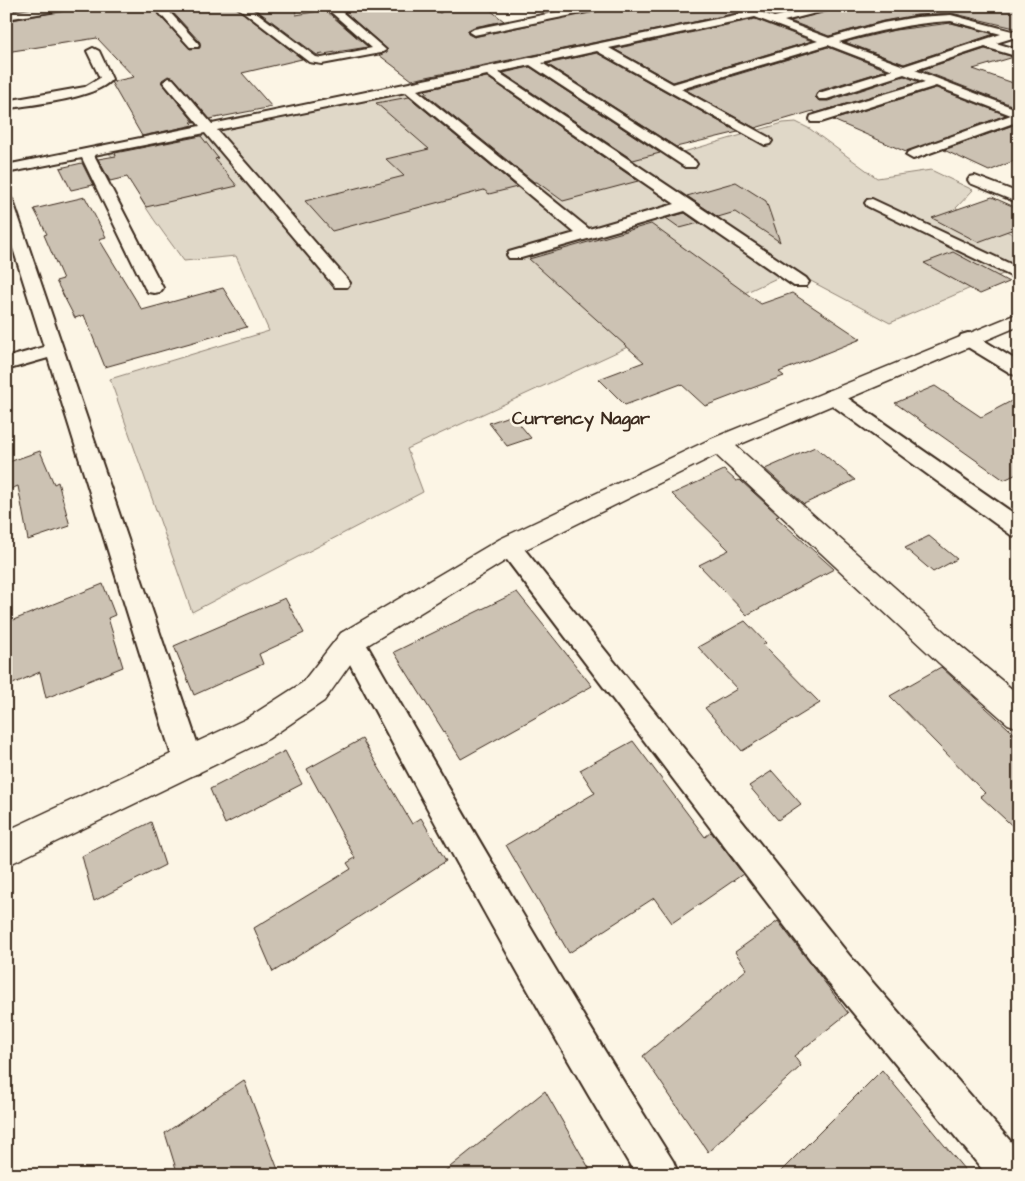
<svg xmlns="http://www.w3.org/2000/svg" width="1025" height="1181" viewBox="0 0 1025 1181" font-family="'Architects Daughter',sans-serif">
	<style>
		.green { fill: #e0d8c8; stroke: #8e8173 }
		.building { fill: #ccc2b3; stroke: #3b2a1e }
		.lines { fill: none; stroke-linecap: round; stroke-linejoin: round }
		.street-casing { stroke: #3b2a1e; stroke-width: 4 }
		.secondary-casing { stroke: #3b2a1e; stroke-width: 3 }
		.street { fill: #fcf5e5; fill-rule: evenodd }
		.secondary { fill: #fcf5e5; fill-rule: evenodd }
		.labels { text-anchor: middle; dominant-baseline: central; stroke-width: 5; stroke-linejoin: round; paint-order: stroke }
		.neighbourhood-label { font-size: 18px; font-weight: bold; fill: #3b2a1e; stroke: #fcf5e5 }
	</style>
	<rect width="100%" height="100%" fill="#fcf5e5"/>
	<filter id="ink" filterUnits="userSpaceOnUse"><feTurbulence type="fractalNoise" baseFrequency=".02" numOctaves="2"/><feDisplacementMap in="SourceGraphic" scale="10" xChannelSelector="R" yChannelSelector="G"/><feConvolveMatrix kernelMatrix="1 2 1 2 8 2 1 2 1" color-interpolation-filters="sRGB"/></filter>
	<g filter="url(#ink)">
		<path class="green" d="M541,62L645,134L680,153L783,123L796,122L810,129L877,178L931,170L973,190L956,208L1019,237V267L890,323L792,271L407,449L423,492L192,612L110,379L269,331L236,256L184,261C171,243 157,225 145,206C131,184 131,170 108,153Z"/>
		<g class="building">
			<path d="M90,6H110L112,8L151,6L190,49L200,48V42L167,6H234L302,59L242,73L272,107L210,119L174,78L168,76L162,80V83L194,122H191L194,125L142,136L111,82L134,77L97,38L6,52V21Z"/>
			<path d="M251,6H295L296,15L325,10L368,47L317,55Z"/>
			<path d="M345,6H429L440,13L445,10V6H485L504,21L474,27L468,30V34L474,37L618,6H729L738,13L412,80L379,55L387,52V49L339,7Z"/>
			<path d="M847,6H1019V29L951,13L917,15L883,21L829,36L790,21Z"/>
			<path d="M755,19L812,41L673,82L614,49Z"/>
			<path d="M951,23L994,34L904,64L845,42L895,30Z"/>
			<path d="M828,47L887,70L818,91L815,97L819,101H828L904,76L919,82L816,113L813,111L755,128L686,90Z"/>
			<path d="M985,49L1014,57L973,69L1019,85V108L921,70Z"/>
			<path d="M597,53L738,132L676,147L547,64Z"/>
			<path d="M530,67L660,153L633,160L503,73Z"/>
			<path d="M487,77L638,181L563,201L537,182H534L424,93H428L425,90Z"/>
			<path d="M936,88L1006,115L906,152L833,120Z"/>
			<path d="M409,97L517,187L489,194L484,190L332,231L305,201L404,176L386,159L429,149L376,103Z"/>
			<path d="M1019,123V159L989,171L944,150Z"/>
			<path d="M201,136L218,158L215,159L237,186L146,207L127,177L110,181L98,159L116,156L115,153Z"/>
			<path d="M82,163L93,185L71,190L60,168Z"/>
			<path d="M736,182L766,201L780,242L735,212L718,217L687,196Z"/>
			<path d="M85,197L106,237L99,239L142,310L223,288L247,327L105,367L84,315L75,318L56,281L63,279L44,235L47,234L34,209Z"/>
			<path d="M992,197L1019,209V227L978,242L932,218Z"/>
			<path d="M685,213L699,223L680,228L666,218Z"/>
			<path d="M651,224L761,304L792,293L861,339L779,372L784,376L705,406L681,384L625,405L599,379L644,362L529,259Z"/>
			<path d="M953,252L1009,282L980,294L924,263Z"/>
			<path d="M935,386L981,417L1019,397V473L1004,480L895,403Z"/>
			<path d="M512,415L531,438L507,446L489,423Z"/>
			<path d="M815,447L855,480L804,504L765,469Z"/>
			<path d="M40,451L54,484L58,482L70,526L28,540L18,486L6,491V463Z"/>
			<path d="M724,470L736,481L740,480L779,516L776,517L834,569L747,615L699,565L729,550L672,494Z"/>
			<path d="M929,536L957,559L933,572L905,548Z"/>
			<path d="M103,584L115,615L108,618L123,667L46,698L40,672L6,687V623Z"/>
			<path d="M517,592L592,686L461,759L394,652Z"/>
			<path d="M285,598L304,633L259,654L263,664L194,695L174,646Z"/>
			<path d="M745,621L766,643L763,645L820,703L742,751L705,708L737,689L698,647Z"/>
			<path d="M941,667L1019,738V832L980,796L985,793L890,696Z"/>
			<path d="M362,739L412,824L421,818L446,861L273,972L254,928L351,869L347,863L355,858L307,769Z"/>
			<path d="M633,741L705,837L711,832L743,874L672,923L654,898L569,953L506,845L595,793L580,770Z"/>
			<path d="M285,751L302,784L225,824L210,789Z"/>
			<path d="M772,771L801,804L778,820L749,786Z"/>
			<path d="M151,822L165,865L94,901L82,856Z"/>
			<path d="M778,921L848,1013L794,1056L801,1066L708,1152L643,1056L747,969L735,952Z"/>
			<path d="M882,1070L969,1175H777Z"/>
			<path d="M244,1080L280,1175H178L165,1133Z"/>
			<path d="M545,1091L593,1175H440Z"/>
		</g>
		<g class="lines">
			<g class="street-casing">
				<g id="street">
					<path d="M49,6H74L69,9L6,19V13Z"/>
					<path d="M153,6H164L198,43L199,45L198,47H190Z"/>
					<path d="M236,6H248L316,57L322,58L372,48L324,6H335L386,50L381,53L322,64L309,62Z"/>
					<path d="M431,6H443L444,8L439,11Z"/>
					<path d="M586,6H607L602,9L474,35L469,32L474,29Z"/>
					<path d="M736,6H744L774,17L824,6H844L784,21L829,38L883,23L917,17L951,15L1012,31H1019V36L996,43L1019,50V57L985,47L915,70L1019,110V121L913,159L906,155L908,152L1011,115L936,86L821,122H811L810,119L811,116L925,82L904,74L827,99H819L817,96L819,93L893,70L828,45L681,89L770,138L772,141L770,144L765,145L597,51L542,63L695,161L697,164L695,167H685L530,65L498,72L806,278L809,282L806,286H794L685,211L521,258H509L507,255L509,252L575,233L406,92L217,130L347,279L350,283L347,287H335L205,133L94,155L163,288L160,292L154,293L148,292L145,288L82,158L6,173V165L200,126L163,82L169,78L173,79L212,124L745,13L736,10ZM755,17L818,41L673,84L609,48ZM951,21L1001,34L904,66L839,42C877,31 912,23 951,21ZM487,75L675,204L589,229L417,90Z"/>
					<path d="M93,48L99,51L112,79C96,99 32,104 6,109V101L85,87L100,78L87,51Z"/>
					<path d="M975,176L1019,193V203L970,183L968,180L970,177Z"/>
					<path d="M6,197L11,198L13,201L204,763L199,773L189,776L179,773L174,763L48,358L6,370V358L44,347L6,226Z"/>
					<path d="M872,199L1019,268V280L867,206L865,203L867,200Z"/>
					<path d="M968,333L975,335L1019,362V376L1012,374L961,343L959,339L961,335Z"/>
					<path d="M832,390L839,392L1019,517V537L1011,535L825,400L822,396L825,392Z"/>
					<path d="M509,537L517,540L849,955L1019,1151V1175H987L825,979L501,552L497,546L501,540Z"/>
					<path d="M351,630L360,633C461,811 564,988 673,1161L679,1175H636C532,1003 436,826 342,649L338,641L342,633Z"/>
				</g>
			</g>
			<g class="secondary-casing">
				<path id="secondary" d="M1019,313V326L736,446L959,645L1019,695V728L1008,724L939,663L716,455L518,553L361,649L324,701L268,739L6,866V831L246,719L302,683L341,633L500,539L711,439Z"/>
			</g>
			<use href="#street" class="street"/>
			<use href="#secondary" class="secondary"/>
		</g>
	</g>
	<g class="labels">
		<g class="neighbourhood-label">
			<text x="581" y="418">Currency Nagar</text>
		</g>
	</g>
	<rect width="1025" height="1181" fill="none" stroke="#fcf5e5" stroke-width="25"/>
	<rect x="12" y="12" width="1000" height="1156" fill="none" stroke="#3b2a1e" stroke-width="2" filter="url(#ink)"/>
</svg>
